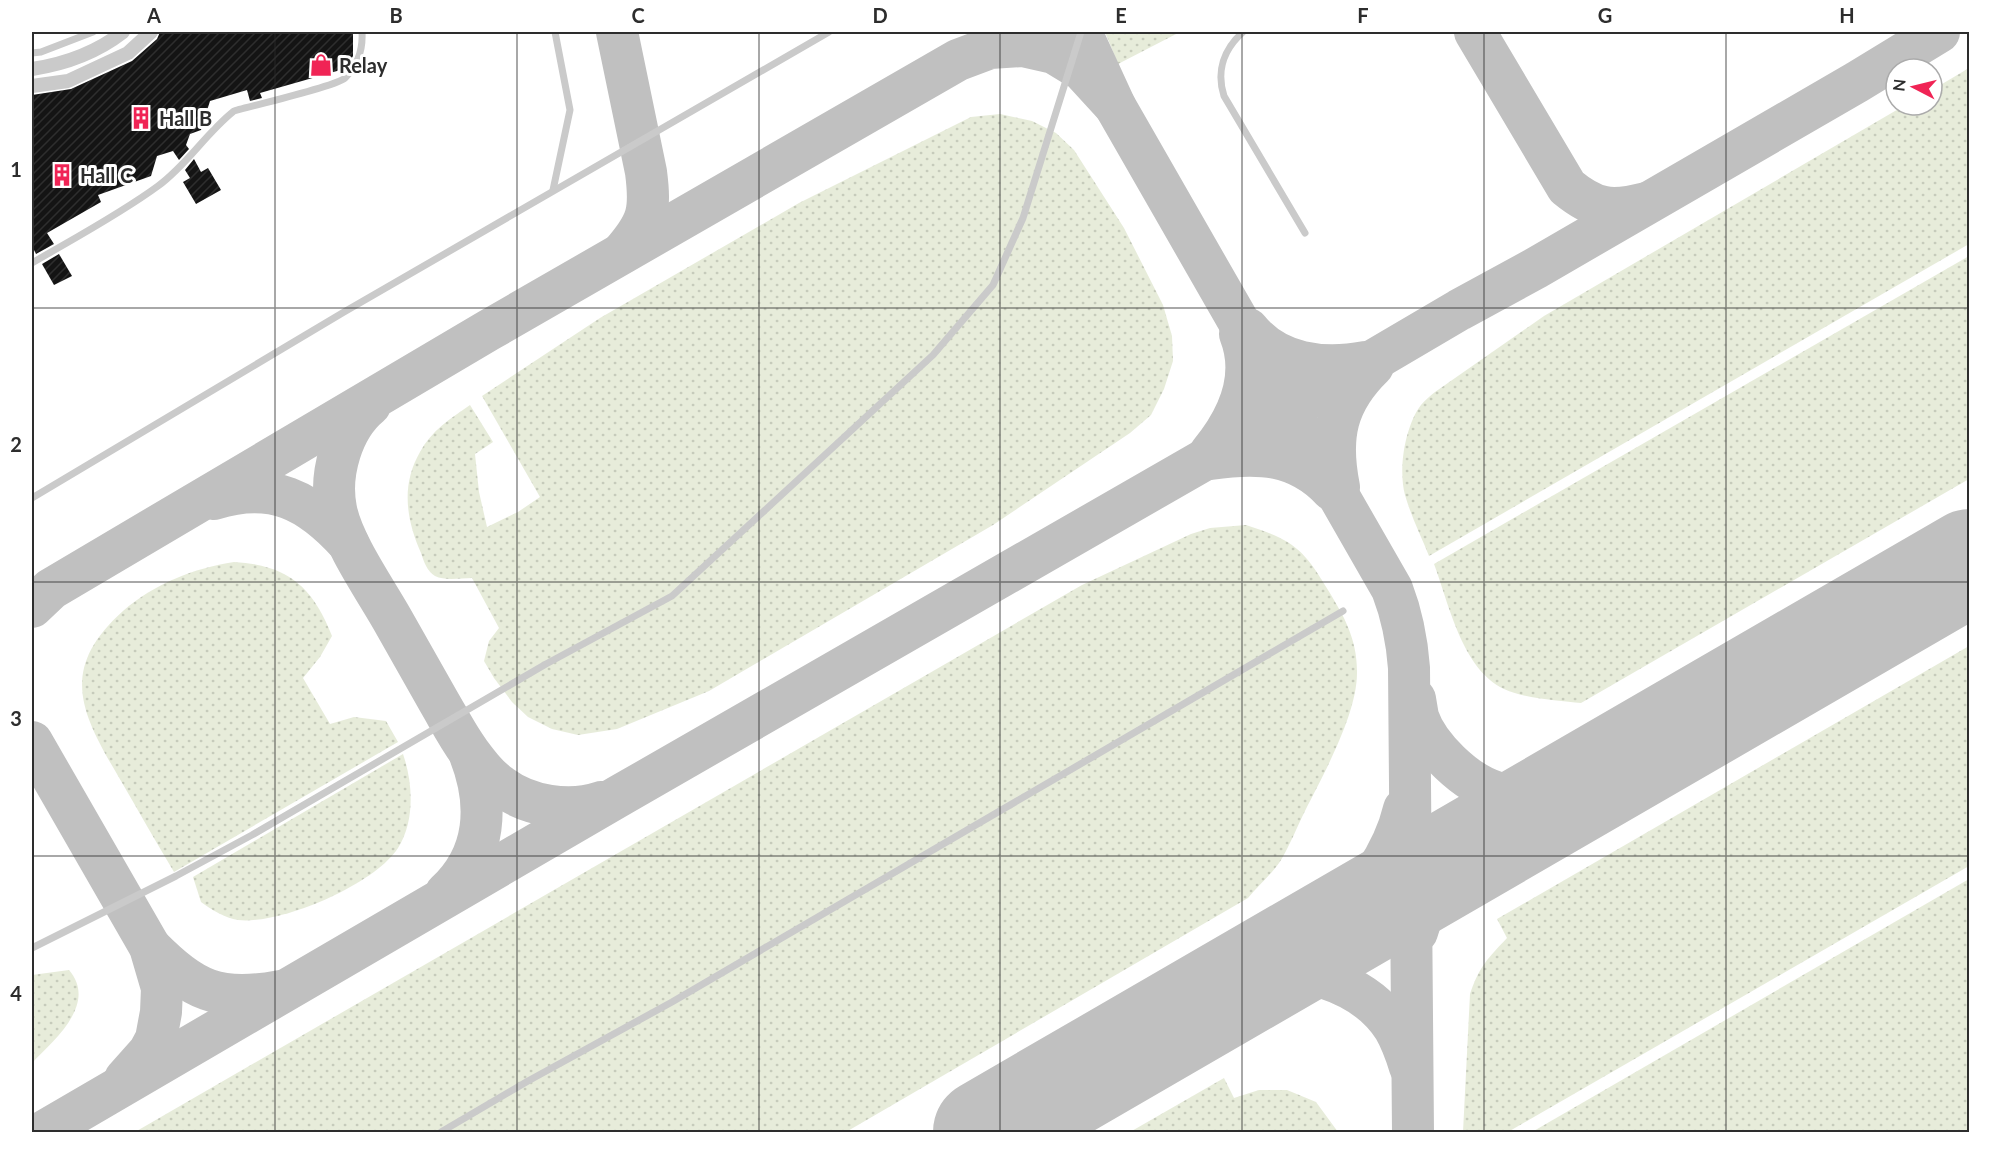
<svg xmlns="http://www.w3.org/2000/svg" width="2001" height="1164" viewBox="0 0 2001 1164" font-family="Lato,sans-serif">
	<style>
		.grass { fill: url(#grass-dots) }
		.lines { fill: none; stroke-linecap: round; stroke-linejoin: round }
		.taxiway { stroke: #c0c0c0; stroke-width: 42 }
		.runway { stroke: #c0c0c0; stroke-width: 106 }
		.building { fill: url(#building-hatch) }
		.service { stroke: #cacaca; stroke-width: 7 }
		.minor { stroke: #cacaca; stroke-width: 14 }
		.grid { fill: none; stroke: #2d2d2d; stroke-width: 1.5; stroke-opacity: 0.55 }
		.labels { text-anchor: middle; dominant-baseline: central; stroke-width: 6; stroke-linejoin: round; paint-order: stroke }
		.poi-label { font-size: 20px; font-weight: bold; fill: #2d2d2d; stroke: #fff; text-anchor: start }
		.neatline { fill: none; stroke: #2d2d2d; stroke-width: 2 }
		.grid-label { font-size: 20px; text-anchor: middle; font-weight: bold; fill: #2d2d2d }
	</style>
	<defs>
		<pattern id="grass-dots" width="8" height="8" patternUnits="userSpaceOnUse" patternTransform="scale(1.5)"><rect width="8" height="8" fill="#e7ecda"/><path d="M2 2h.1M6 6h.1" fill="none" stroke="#c6cbbb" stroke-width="1.8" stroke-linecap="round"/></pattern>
		<pattern id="building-hatch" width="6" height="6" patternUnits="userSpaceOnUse" patternTransform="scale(1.5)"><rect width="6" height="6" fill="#141414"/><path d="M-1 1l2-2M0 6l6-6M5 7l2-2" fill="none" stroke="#2e2e2e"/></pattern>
	</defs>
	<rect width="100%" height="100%" fill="#fff"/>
	<g class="grass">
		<path d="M1105,32H1180L1118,64Z"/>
		<path d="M1969,68V244L1429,556C1421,536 1411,516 1405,495C1398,469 1405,426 1421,405C1425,400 1430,396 1435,392L1544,316L1895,111L1905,105H1932V90Z"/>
		<path d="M1000,114L1032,121L1056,133L1074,150L1124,228L1163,305L1172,336L1173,361L1164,389L1151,415L1130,433L993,525L709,691L617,729L578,735L552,729L528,717L512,702L494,678L484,661L489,641L499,628L472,578C461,578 445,581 435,576C427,571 424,562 421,553C406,519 401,485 420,452C431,431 451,418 470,405L493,442L475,454L479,492L487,527L518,512L540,497L482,396L600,318L799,203L971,117Z"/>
		<path d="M1969,256V479L1581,703C1560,701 1522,698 1504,689C1462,669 1449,604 1434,564Z"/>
		<path d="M1246,525C1293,540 1303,548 1328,590C1344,616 1357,639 1357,671C1358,713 1324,773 1305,811C1297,827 1290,845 1281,860C1272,874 1258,886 1248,898L846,1132H135L1082,585L1191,534L1210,528Z"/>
		<path d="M234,562C288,565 313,587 332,636L320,657L303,678L330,724L354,717L386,721L398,742L174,872C156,842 139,812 121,781C83,716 56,671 123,611C154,584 194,568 234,562Z"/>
		<path d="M1969,646V866L1508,1132H1463L1470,994C1479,967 1488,958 1507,938L1497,919Z"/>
		<path d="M403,754C413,783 415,821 398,848C375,884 281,925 238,920C225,918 212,910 201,902L193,877Z"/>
		<path d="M1969,879V1132H1532Z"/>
		<path d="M69,970C98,1004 54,1040 32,1063V975Z"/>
		<path d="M1224,1078L1234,1098L1259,1090H1287L1316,1102L1338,1132H1130Z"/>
	</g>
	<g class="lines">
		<g class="taxiway">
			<path d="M617,32L646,172C651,211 648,223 622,253"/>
			<path d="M1081,32L1115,106L1392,589C1402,615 1407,640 1409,668L1413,1132"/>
			<path d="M1475,32L1567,187C1595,210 1611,212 1646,203"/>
			<path d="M1248,329C1277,365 1323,370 1366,362"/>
			<path d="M370,405C342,428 329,474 336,509C342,542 375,589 392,619C407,646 423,674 439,702C449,719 458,737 470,753C479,765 488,777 501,786C528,806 569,813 601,802"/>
			<path d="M1210,453C1237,420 1257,377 1240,334"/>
			<path d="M1210,459C1258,452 1297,453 1332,490"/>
			<path d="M1339,487C1329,437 1336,402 1373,366"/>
			<path d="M214,499C272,481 309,500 348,543"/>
			<path d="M32,607L51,589L489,330L958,60L990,48L1023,46L1054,53L1082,70L1115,106"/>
			<path d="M1415,699C1416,705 1417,711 1418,717C1428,747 1466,783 1496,792C1513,797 1534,797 1551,794C1567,792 1584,783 1599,777"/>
			<path d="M32,742L150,947L162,988L161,1012L156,1039L149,1052L125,1079"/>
			<path d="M446,893C487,855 489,804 470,755"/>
			<path d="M1417,932C1425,904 1440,883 1457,860"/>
			<path d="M1317,941C1355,905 1392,861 1404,809"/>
			<path d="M150,947C193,990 218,1003 280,991"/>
			<path d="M1242,984C1258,980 1275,976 1292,975C1331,973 1373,995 1394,1028C1401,1040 1406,1054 1410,1067"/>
			<path d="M43,1132L619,796L1204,460L1459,310L1536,268L1857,82L1939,32"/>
		</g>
		<path class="runway" d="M986,1132L1970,562"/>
	</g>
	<g class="building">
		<path d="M160,32H353V56L347,66L337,71L260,93L262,98L250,101L247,90L210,101L201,130L190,134L186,145L189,149L179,160L173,151L157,156L151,176L98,195L101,202L47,233L54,244L36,254L32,246V95L71,89L132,61L157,39Z"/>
		<path d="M194,159L201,172L208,168L221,190L196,204L183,182L190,178L185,170Z"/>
		<path d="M59,254L72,276L54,285L42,264Z"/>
	</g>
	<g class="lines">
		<g class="service">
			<path d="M1243,32C1224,49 1216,71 1224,96L1305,233"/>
			<path d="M32,53L41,52L93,32"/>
			<path d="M553,190L570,110L555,32"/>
			<path d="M32,263C73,239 120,214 158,186C187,165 206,133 234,111C251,106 337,86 345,78C358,65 363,49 362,32"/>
			<path d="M32,498L344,312L829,32"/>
			<path d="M32,948L176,876L252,835L546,664L672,596L933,355L993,285L1023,218L1081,32"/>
			<path d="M441,1132L528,1081L672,1002L1343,611"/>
		</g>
		<g class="minor">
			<path d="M32,69C65,64 96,53 123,32"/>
			<path d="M32,86L68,81L128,53L151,32"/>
		</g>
	</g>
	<path class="grid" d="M275,32V1132M517,32V1132M759,32V1132M1000,32V1132M1242,32V1132M1484,32V1132M1726,32V1132M32,308H1970M32,582H1970M32,856H1970"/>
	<defs>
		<g id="shop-bare" transform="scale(1.8)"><path d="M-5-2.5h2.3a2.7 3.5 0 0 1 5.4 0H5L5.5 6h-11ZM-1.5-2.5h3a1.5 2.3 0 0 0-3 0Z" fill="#f02455" stroke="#fff" stroke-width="2.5" paint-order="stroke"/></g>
		<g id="building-bare" transform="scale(1.8)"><path d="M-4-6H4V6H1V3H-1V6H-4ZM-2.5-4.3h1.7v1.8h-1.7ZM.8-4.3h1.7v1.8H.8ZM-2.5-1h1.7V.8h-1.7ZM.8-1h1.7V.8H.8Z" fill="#f02455" stroke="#fff" stroke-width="2.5" paint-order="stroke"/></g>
	</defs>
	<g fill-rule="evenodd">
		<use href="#shop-bare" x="321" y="65"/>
		<use href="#building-bare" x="141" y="118"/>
		<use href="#building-bare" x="62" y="175"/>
	</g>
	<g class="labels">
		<g class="poi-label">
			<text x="339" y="65">Relay</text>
			<text x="159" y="118">Hall B</text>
			<text x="80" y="175">Hall C</text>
		</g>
	</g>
	<rect width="2001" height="1164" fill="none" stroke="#ffffff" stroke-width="66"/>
	<g transform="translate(1914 87) rotate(277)"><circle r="28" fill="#ffffff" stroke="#ababab" stroke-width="1.5"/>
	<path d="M0-4.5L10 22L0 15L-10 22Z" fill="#f02455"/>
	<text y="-9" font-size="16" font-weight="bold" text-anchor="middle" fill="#2d2d2d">N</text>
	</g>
	<rect x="33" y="33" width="1935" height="1098" class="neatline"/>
	<g class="grid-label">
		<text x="154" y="23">A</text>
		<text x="396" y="23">B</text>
		<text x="638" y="23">C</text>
		<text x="880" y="23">D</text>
		<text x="1121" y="23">E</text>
		<text x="1363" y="23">F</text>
		<text x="1605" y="23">G</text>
		<text x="1847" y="23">H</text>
		<text x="16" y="177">1</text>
		<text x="16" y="452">2</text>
		<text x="16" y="726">3</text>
		<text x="16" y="1001">4</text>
	</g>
</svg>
